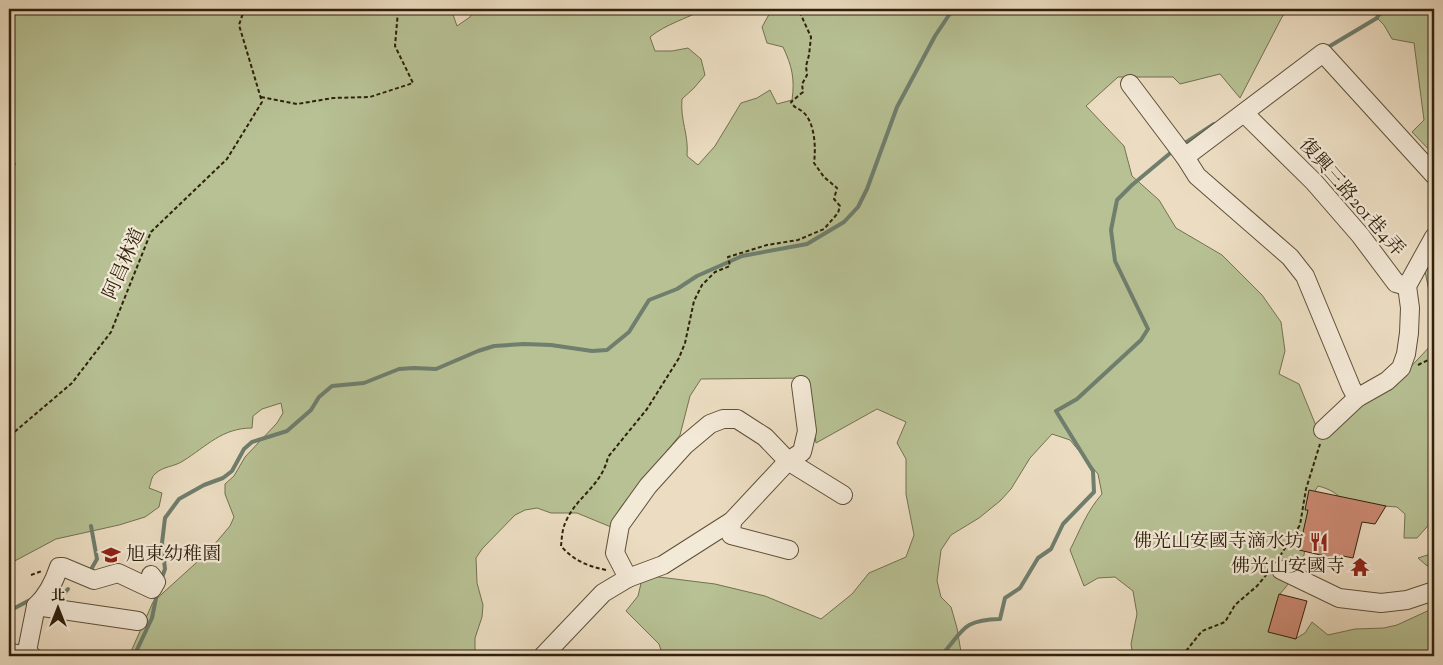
<svg xmlns="http://www.w3.org/2000/svg" width="1443" height="665" viewBox="0 0 1443 665" font-family="'Sorts Mill Goudy','Noto Serif TC',serif">
	<style>
		.green { fill: #b7c194; stroke: #737150 }
		.lines { fill: none; stroke-linecap: round; stroke-linejoin: round }
		.stream { stroke: #6f7e6d; stroke-width: 4 }
		.building { fill: #cd8a74; stroke: #2f210b }
		.minor-casing { stroke: #5e5039; stroke-width: 20 }
		.path { stroke: #2f210b; stroke-width: 2; stroke-dasharray: 4 2.5; stroke-linecap: butt }
		.minor { stroke: #f3e9d7; stroke-width: 18 }
		.labels { text-anchor: middle; dominant-baseline: central; stroke-width: 4.5; stroke-linejoin: round; paint-order: stroke }
		.street-label { font-size: 19px; fill: #2f210b; stroke: #f3e9d7 }
		.poi-label { font-size: 19px; fill: #2f210b; stroke: #f3e9d7; text-anchor: end }
	</style>
	<rect width="100%" height="100%" fill="#ecddc2"/>
	<filter id="stains"><feTurbulence type="fractalNoise" baseFrequency=".004" numOctaves="4"/><feColorMatrix values="0 0 0 0 .2 0 0 0 0 .09 0 0 0 0 .02 0 0 0 .5 -.17"/></filter>
	<radialGradient id="worn" r=".72"><stop offset=".6" stop-color="#630" stop-opacity="0"/><stop offset="1" stop-color="#630" stop-opacity=".3"/></radialGradient>
	<g class="green">
		<path d="M9,9H451L457,26L470,17L475,9H704C686,19 666,24 650,37L655,51H672L688,48L701,59L705,75L694,88L682,99C680,121 689,134 687,156L698,165L715,146L741,103L757,98L770,90L777,104L792,100C795,79 792,66 783,47L767,43L762,27L772,9H1289L1282,17L1240,98L1220,74L1180,84L1173,77H1118L1086,106L1124,146L1132,176L1159,200L1176,228L1222,255L1262,295L1281,322L1285,351L1279,374L1299,384L1321,438L1360,402L1403,375L1434,342V519L1417,538H1404L1405,514L1397,507L1345,503C1337,493 1330,489 1318,486L1313,494L1304,555L1294,577L1280,594L1276,604L1274,615L1284,635L1295,639L1305,633L1312,622L1328,635L1355,629L1384,628L1397,625L1434,608V656H1133L1131,644L1137,614L1133,591L1115,577L1098,578L1084,586L1070,550C1080,530 1087,511 1102,494L1098,474L1070,440L1052,434L1030,458L1011,489L1000,501L979,518L951,535L941,550L937,581L941,597L951,607L957,628L961,652L959,656H663L659,644L626,611L638,596L643,575L715,584L765,596L821,619L852,594L869,573L906,557L914,535L906,494V459L897,443L906,422L877,409L816,443L806,378L701,379L690,396L680,435L621,507L611,527L577,513H551L537,508L525,510L515,515L482,549L476,558L477,583L483,605L482,617L475,638V656H129L153,602L207,553L230,526L234,517L225,494V484L234,476L245,457L277,423L283,413L281,403L262,409L253,416L252,428C222,428 207,446 183,461C174,467 163,466 155,474C151,477 151,484 149,488L162,493L159,507L145,517L119,525L56,539L9,564Z"/>
		<path d="M1385,9H1434V155L1412,132L1424,120L1414,43L1392,39L1384,25L1377,18L1386,12Z"/>
		<path d="M1434,253V316L1425,271Z"/>
		<path d="M1434,553V568L1426,565L1418,558Z"/>
	</g>
	<g class="lines">
		<g class="stream">
			<path d="M1325,49L1377,18L1380,9"/>
			<path d="M1182,145L1214,124"/>
			<path d="M9,165L14,164"/>
			<path d="M89,573L97,559L91,526"/>
			<path d="M161,580L165,569L162,543L165,518L179,499L204,485L223,478L232,471L244,449L252,442L287,431L311,410L319,397L332,386L364,383L399,369L414,368L436,369L478,351L494,346L524,344L551,345L592,351L607,350L629,332L649,300L677,289L697,276L742,256L807,244L844,222L858,207L867,189L897,107L935,36L953,9"/>
			<path d="M51,596L61,597L68,589"/>
			<path d="M9,611L32,599"/>
			<path d="M134,656L152,618L157,593"/>
			<path d="M941,656C964,630 962,620 1000,619L1005,598L1020,588L1038,558L1051,549L1063,524L1094,492L1093,471L1056,411L1077,399L1141,340L1148,329L1115,261L1111,230L1117,200L1132,185L1174,150"/>
		</g>
	</g>
	<g class="building">
		<path d="M1309,490L1386,506L1375,524L1362,522L1353,558L1343,556L1342,560L1299,550L1308,510H1305Z"/>
		<path d="M1279,594L1307,601L1296,639L1268,632Z"/>
	</g>
	<g class="lines">
		<g class="minor-casing">
			<g id="minor">
				<path d="M1130,84L1185,157L1197,176L1290,257L1305,276L1351,387L1357,398"/>
				<path d="M1244,113L1314,182L1360,235L1396,283L1407,286"/>
				<path d="M1185,157L1323,53L1434,175"/>
				<path d="M1323,430L1357,398L1387,381L1401,368L1406,354L1409,333L1410,308L1407,286L1434,237"/>
				<path d="M732,521L731,535L789,550"/>
				<path d="M1281,570L1339,598L1381,603L1407,600L1434,591"/>
				<path d="M628,578L663,565L732,521L788,461L843,495"/>
				<path d="M36,606C48,595 54,582 59,567H63L94,580L118,573L152,589L156,582L151,575"/>
				<path d="M36,606L138,621"/>
				<path d="M9,653L32,656"/>
				<path d="M26,656L36,606"/>
				<path d="M543,656L603,593L628,578L615,553L620,525L648,486L685,445L710,424L723,419H737L765,437L788,461L802,452L807,431L801,385"/>
			</g>
		</g>
		<g class="path">
			<path d="M261,97L297,104L333,98L370,97L413,83L395,46L398,11L389,9"/>
			<path d="M1418,365L1434,357"/>
			<path d="M9,443L12,434L72,383L111,332L151,232L227,159L262,102L239,25L244,10L247,9"/>
			<path d="M1280,556L1300,525L1306,489L1320,444"/>
			<path d="M606,570C588,566 574,561 561,546C562,537 562,528 567,519C578,496 602,485 608,457L647,409L679,358L685,343L694,301L702,285L715,272L730,266L728,257L767,245L798,240L824,229L838,213L840,206L834,199L837,188L824,177L814,163C816,148 815,122 803,112C798,108 794,108 791,102L803,92L802,84L807,75L806,66L809,55L811,37L801,15L803,9"/>
			<path d="M31,575L42,571"/>
			<path d="M1182,656L1202,631L1225,622L1235,605L1257,586L1267,574"/>
		</g>
		<use href="#minor" class="minor"/>
	</g>
	<defs>
		<g id="restaurant-bare" transform="scale(1.5)"><path d="M-5-6h1v4h1v-4h1v4h1v-4h1v5L-1.5 .5V6h-2V.5L-5-1ZM5-6V6H3V1.5H1.5Q1.5-4 5-6Z" fill="#8f2418" stroke="#f3e9d7" stroke-width="2.5" paint-order="stroke"/></g>
		<g id="school-bare" transform="scale(1.5)"><path d="M0-5L7-2L0 1L-7-2ZM-4 1L0 2.5L4 1V4Q0 6-4 4Z" fill="#8f2418" stroke="#f3e9d7" stroke-width="2.5" paint-order="stroke"/></g>
		<g id="temple-bare" transform="scale(1.5)"><path d="M0-6L5-2H3V0L6.5 2.5H4V6H1.5V3h-3V6H-4V2.5H-6.5L-3 0V-2H-5Z" fill="#8f2418" stroke="#f3e9d7" stroke-width="2.5" paint-order="stroke"/></g>
	</defs>
	<g fill-rule="evenodd">
		<use href="#restaurant-bare" x="1319" y="542"/>
		<use href="#school-bare" x="111" y="555"/>
		<use href="#temple-bare" x="1360" y="567"/>
	</g>
	<g class="labels">
		<g class="street-label">
			<text transform="translate(1351 198) rotate(49)">復興三路201巷4弄</text>
			<text transform="translate(125 264) rotate(-66)">阿昌林道</text>
		</g>
		<g class="poi-label">
			<text x="1304" y="542">佛光山安國寺滴水坊</text>
			<text x="126" y="555" text-anchor="start">旭東幼稚園</text>
			<text x="1345" y="567">佛光山安國寺</text>
		</g>
	</g>
	<rect width="1443" height="665" fill="none" stroke="#ecddc2" stroke-width="30"/>
	<rect x="10" y="10" width="1423" height="645" fill="none" stroke="#2f210b" stroke-width="2.5"/>
	<rect x="15" y="15" width="1413" height="635" fill="none" stroke="#2f210b"/>
	<g transform="translate(58 608)" stroke="#f3e9d7" stroke-width="4" paint-order="stroke">
	<path d="M0-4L9 19L0 12L-9 19Z" fill="#2f210b"/>
	<text y="-8" font-size="14" font-weight="bold" text-anchor="middle" fill="#2f210b">北</text>
	</g>
	<rect width="100%" height="100%" filter="url(#stains)"/>
	<rect width="100%" height="100%" fill="url(#worn)"/>
</svg>
